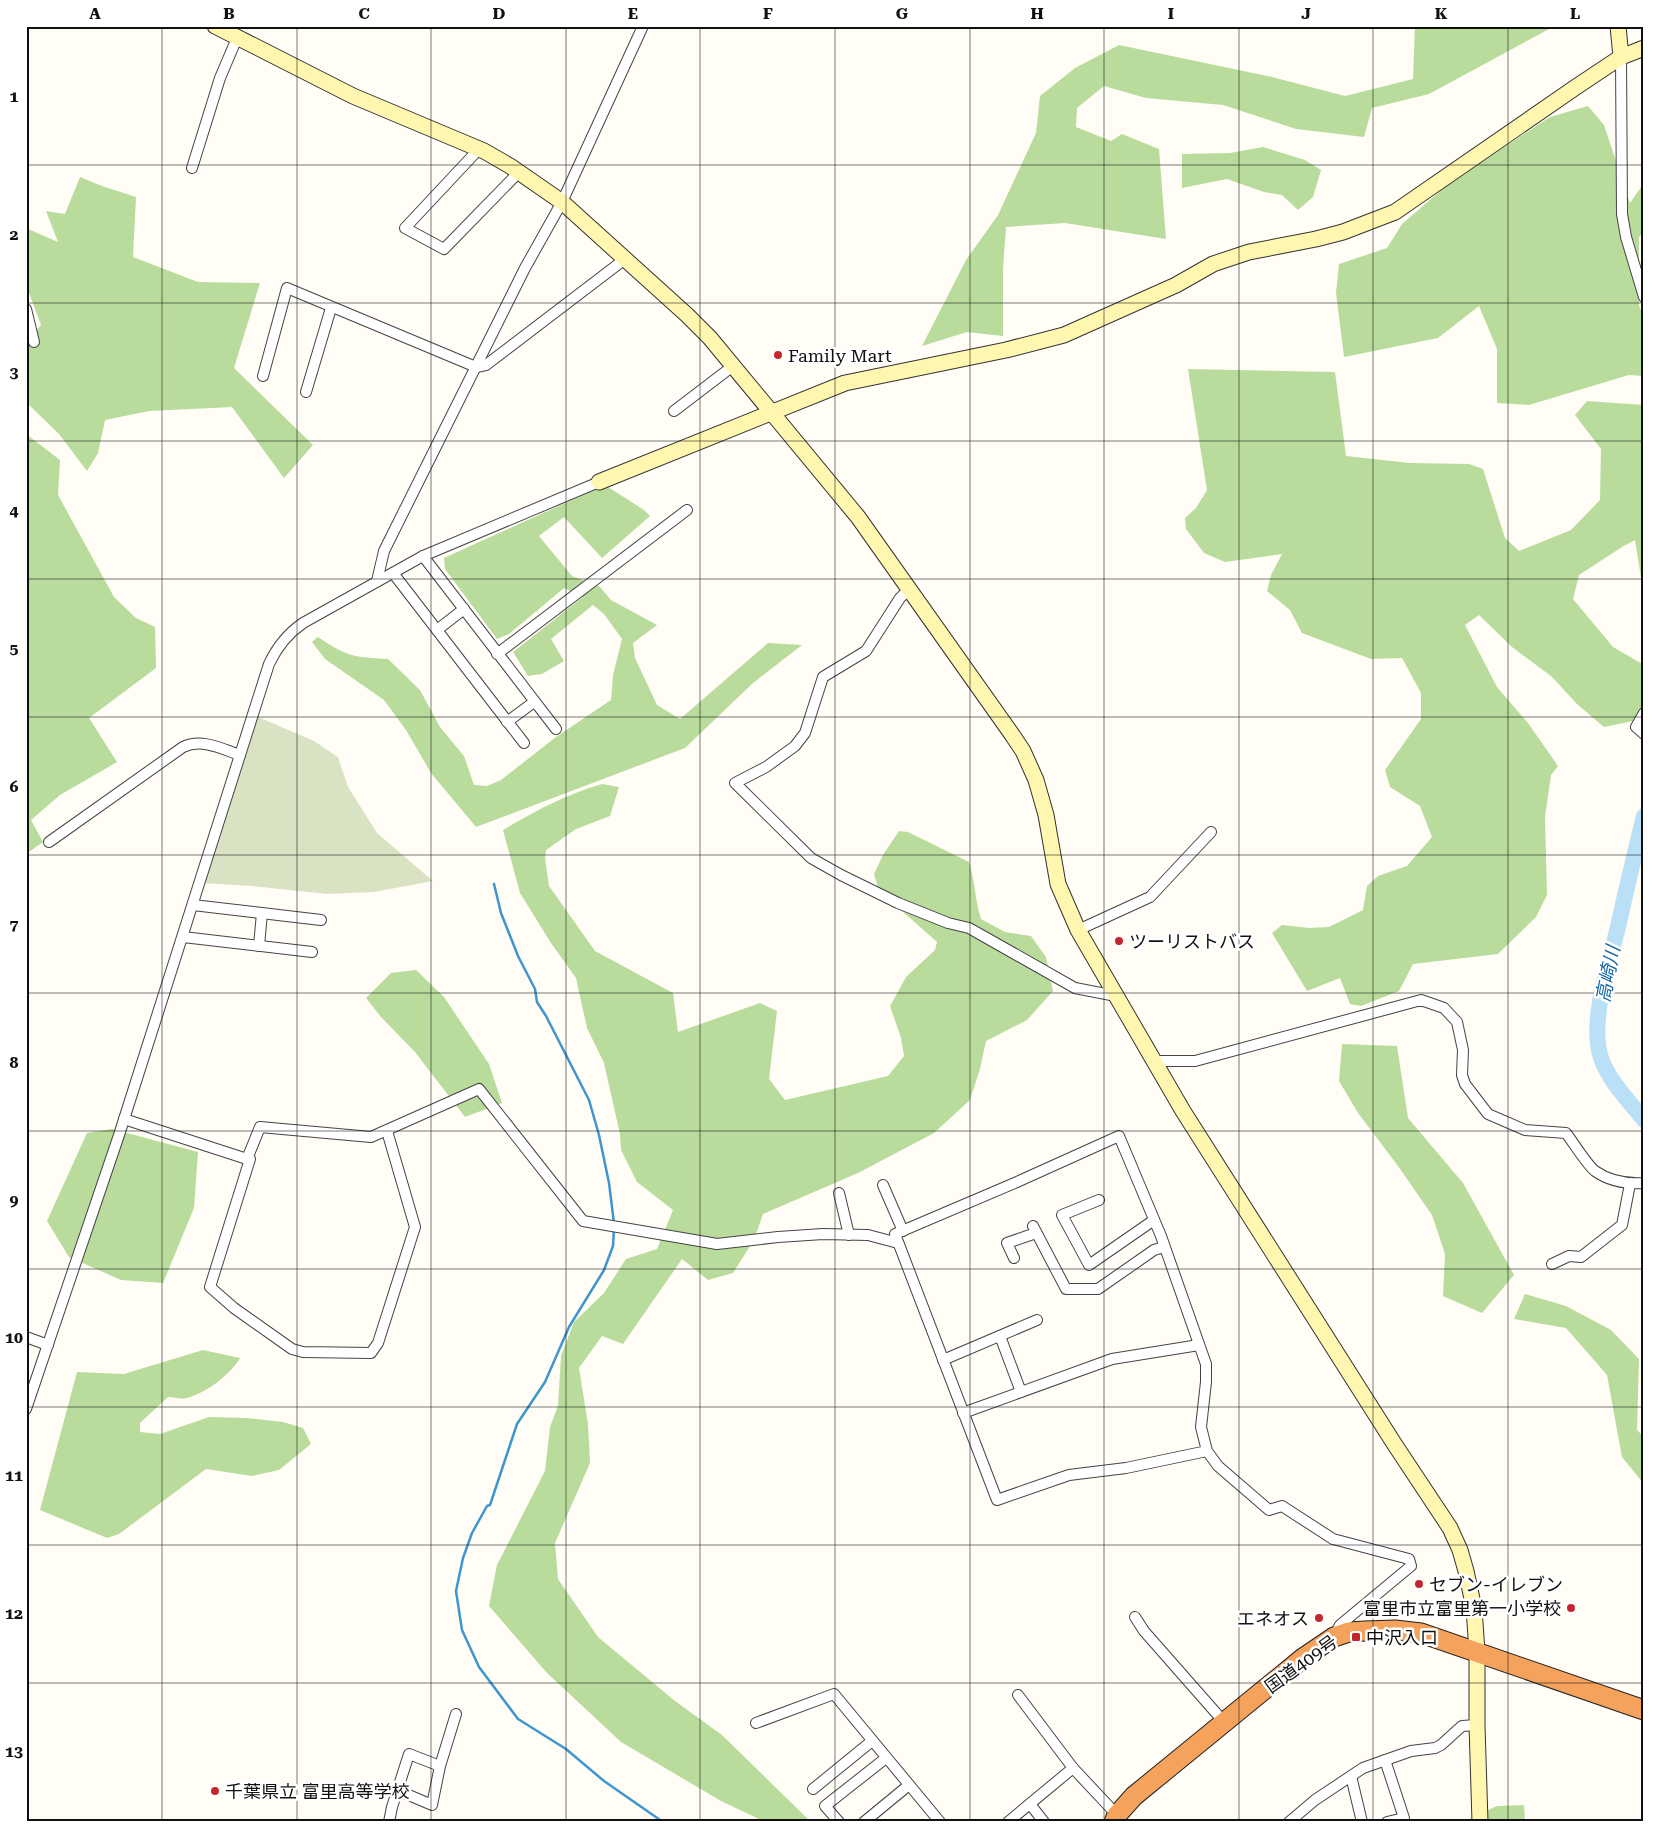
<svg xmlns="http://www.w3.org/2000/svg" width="1670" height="1848" viewBox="0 0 1670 1848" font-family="'Roboto Serif','Noto Sans JP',serif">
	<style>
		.forest { fill: #b9dc9c }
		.cemetery { fill: #d9e3c4 }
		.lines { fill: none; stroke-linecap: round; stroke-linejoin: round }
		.stream { stroke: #3f96cf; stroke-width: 2.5 }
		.river { stroke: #b9e0f7; stroke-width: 16 }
		.street-casing { stroke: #444; stroke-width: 12 }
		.secondary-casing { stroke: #333; stroke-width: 17 }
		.highway-casing { stroke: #222; stroke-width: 21 }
		.street { stroke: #fff; stroke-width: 10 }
		.secondary { stroke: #fff6b0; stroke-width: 15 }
		.highway { stroke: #f5a25d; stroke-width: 19 }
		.grid { fill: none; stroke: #111; stroke-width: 1; stroke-opacity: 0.55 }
		.poi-dot { fill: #c4262e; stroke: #fff; stroke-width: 2 }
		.labels { text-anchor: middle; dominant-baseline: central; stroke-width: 5; stroke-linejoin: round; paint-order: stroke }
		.poi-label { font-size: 18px; fill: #111; stroke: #fff; text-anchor: start }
		.street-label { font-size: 18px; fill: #111; stroke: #fff }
		.water-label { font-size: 19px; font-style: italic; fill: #1768a6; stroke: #fff }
		.neatline { fill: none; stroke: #111; stroke-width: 2 }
		.grid-label { font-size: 16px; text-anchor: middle; font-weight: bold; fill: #111 }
	</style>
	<rect width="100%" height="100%" fill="#fffdf5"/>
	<g class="forest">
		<path d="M1415,26H1550L1551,28L1429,94L1372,108L1364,137L1296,129L1223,105L1146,98L1104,86L1077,108L1076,127L1111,141L1122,134L1159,149L1166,239L1065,223L1006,227L1003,269V336L967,332L922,346L966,260L998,215L1036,133L1040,96L1075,68L1119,45L1272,77L1345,96L1413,79Z"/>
		<path d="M1588,106L1604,125L1630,203L1644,183V231L1639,237V306L1644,317V376L1629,375L1529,405L1497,403V349L1479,306L1438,338L1344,357L1336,293L1339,264L1387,248L1402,224L1452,181L1550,117Z"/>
		<path d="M1263,147L1305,160L1321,170L1313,197L1298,210L1282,195L1264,192L1227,179L1182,188V154L1230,153Z"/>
		<path d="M80,177L102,186L136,197L133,257L198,282L260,283L234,368L313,445L284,478L232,407L149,411L105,420L98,453L87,471L59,434L26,402V345L27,341L41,325L26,285V228L58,242L46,211L65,214Z"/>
		<path d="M1188,369L1335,372L1346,456L1410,463L1469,464L1483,469L1505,538L1519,551L1571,530L1600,500L1601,449L1575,415L1587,401L1644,405V596L1635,540L1622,547L1579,575L1573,599L1613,647L1644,665V705L1633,721L1604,727L1577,704L1551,676L1512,647L1479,615L1465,625L1497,687L1528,723L1558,766L1551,775L1545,817L1547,895L1536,917L1498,954L1413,964L1399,991L1361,1006L1350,1004L1340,978L1307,991L1272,933L1282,925L1309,928L1329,927L1363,910L1367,886L1378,876L1407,866L1432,837L1420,806L1390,787L1385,770L1421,719V693L1402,658L1371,659L1302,633L1290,610L1267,591L1271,575L1282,554L1225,562L1204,553L1186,529L1185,518L1196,508L1207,490Z"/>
		<path d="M26,434L60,460L58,495L114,597L136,618L155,627L156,668L89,718L117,762L60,795L31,820L43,842L26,854Z"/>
		<path d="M605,485L644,510L650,516L602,558L564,517L539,536L572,576L600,587L611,600L657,625L633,643L635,658L657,705L680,719L768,643L802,645L753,683L685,748L476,827L431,773L406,730L384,700L325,659L312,642L318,637C347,657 354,657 388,659L420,690L440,727L464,756L474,785L487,786L501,780L556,737L611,700L613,675L622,639L604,614L593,605L551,639L564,661L542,674L528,676L513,652L583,597L564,588L509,634L497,639L445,569L444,558Z"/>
		<path d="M602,784L619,787L610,816L576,829L546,850L545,858L549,886L595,951L673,993L678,1032L760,1003L777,1011L769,1079L785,1100L888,1076L904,1056L901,1038L890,1006L906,977L935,950L937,942L894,904L880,894L874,874L883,855L899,831L908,832L969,862C975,881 975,900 981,919L1005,932L1031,936L1046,957L1053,991L1027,1020L986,1041L980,1069L970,1100L934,1133L858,1173L763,1214L754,1240L733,1273L708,1280L682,1259L623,1344L602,1336L579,1368L588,1424L590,1463L555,1543L558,1579L598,1637L675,1701L722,1735L811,1822H760L757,1818L721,1801L621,1742L547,1673L489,1606L497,1565L545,1471L550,1427L558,1406L561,1356L574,1322L604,1293L626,1259L657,1249L673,1210L637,1182L621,1150L620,1134L604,1063L587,1028L576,978L551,943L520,893L503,830C535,811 567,794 602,784Z"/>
		<path d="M416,970L444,997L489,1064L502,1103L465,1117L415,1052L381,1017L366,998L391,973Z"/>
		<path d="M1342,1044L1397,1046L1408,1118L1463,1183L1514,1275L1482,1313L1443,1296L1445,1254L1432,1215L1398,1166L1358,1113L1339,1081Z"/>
		<path d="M112,1129L198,1152L194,1208L163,1283L121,1280L69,1257L47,1221L87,1133Z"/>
		<path d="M1525,1294L1566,1306L1611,1330L1639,1359L1637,1430L1644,1437V1484L1622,1457L1607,1375L1566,1328L1514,1319Z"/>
		<path d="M203,1350L240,1358C230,1375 206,1393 187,1398C182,1400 174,1397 168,1397L140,1423V1432L160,1434L209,1417L246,1418L283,1422L303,1428L311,1444L279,1470L252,1476L206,1469L119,1534L107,1538L40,1510L77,1372L124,1374Z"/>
		<path d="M1524,1805L1525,1822H1463L1497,1806Z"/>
	</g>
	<path class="cemetery" d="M256,716L314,741L338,757L348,787L377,833L433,881L374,892L327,894L251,886L201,883Z"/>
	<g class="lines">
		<g class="stream">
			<path d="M494,884L501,913L518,956L535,989L537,1002L546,1016L589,1100L599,1135L609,1183L614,1223"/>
			<path d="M614,1228L613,1246L604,1270L569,1327L545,1382L517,1424L490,1505L487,1506L472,1533L463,1558L456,1591L462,1630L479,1667L518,1719L566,1749L604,1781L663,1822"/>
		</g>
		<path class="river" d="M1644,816C1635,853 1626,890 1618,927C1609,963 1589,1023 1601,1058C1609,1081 1629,1101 1644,1120"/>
		<g class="street-casing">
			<g id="street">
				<path d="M1621,57L1622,214L1626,237L1644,297"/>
				<path d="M479,149L405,228L444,249L519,172"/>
				<path d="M192,168L220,78L237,38"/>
				<path d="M26,309L34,342"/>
				<path d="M263,376L287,288L476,367L486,365L625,259"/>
				<path d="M306,392L331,308"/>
				<path d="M674,411L733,366"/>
				<path d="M423,556L556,729"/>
				<path d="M393,573L524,743"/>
				<path d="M377,581L384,551L525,268L562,202L643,26"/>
				<path d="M909,589L900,598L866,651L823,677L805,733L795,746L766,767L735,783L811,858L841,875L898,903L948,923L969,928L1075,988L1116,996"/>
				<path d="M437,630L464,609"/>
				<path d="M497,654L687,510"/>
				<path d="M1644,713L1636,727L1644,734"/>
				<path d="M507,722L534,702"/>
				<path d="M49,842L183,747C202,738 222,749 240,755"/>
				<path d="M193,905L321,920"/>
				<path d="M1078,930L1150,897L1211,832"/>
				<path d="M183,937L312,952"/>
				<path d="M259,946L262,913"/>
				<path d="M1153,1061H1195L1421,1000L1444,1008L1457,1022L1463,1050L1462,1075L1465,1084L1488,1114L1525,1130L1566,1133C1573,1142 1587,1165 1595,1171C1609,1181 1627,1184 1644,1183"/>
				<path d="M124,1119L247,1159"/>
				<path d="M387,1131L415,1227L378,1343L371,1353L303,1352L292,1349L234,1308L210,1287L250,1159H247L260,1127L371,1137L479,1089L583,1221L717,1244L778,1237L823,1234L868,1235L898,1243"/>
				<path d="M883,1185L903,1231"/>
				<path d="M839,1193L849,1235"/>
				<path d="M1099,1200L1062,1215L1089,1265L1154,1220"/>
				<path d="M1033,1226L1066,1289H1098L1154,1250L1164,1247"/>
				<path d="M1014,1258L1007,1243L1036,1233"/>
				<path d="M1552,1264L1569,1256L1581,1257L1622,1225L1630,1184"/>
				<path d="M1000,1336L1021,1392"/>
				<path d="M26,1337L48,1345"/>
				<path d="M943,1360L1037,1320"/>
				<path d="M26,1409L119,1135L269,664C277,647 287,634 303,623L423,556L599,482"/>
				<path d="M963,1413L1112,1359L1199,1345"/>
				<path d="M1207,1451L1126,1468L1069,1475L997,1500L895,1234L1017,1182L1119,1136L1161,1236L1206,1364V1382L1201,1427L1207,1451L1218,1466L1269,1510L1282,1506L1333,1539L1409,1559L1411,1566L1340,1625L1334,1637"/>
				<path d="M1135,1617L1144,1631L1224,1722"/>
				<path d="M1018,1695L1073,1768L1117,1815"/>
				<path d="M756,1723L834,1694L940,1822"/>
				<path d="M1385,1760L1404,1818L1387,1822"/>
				<path d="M1351,1776L1362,1822"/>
				<path d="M813,1789L872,1741"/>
				<path d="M397,1790L432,1805L440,1766L456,1714"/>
				<path d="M1030,1804L1044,1822"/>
				<path d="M389,1822L392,1807L409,1754L440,1766"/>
				<path d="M839,1822L825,1806L886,1758"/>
				<path d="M864,1822L909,1785"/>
				<path d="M1008,1822L1073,1768"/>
				<path d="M1289,1822L1315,1800L1363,1768L1411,1751L1435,1748L1441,1745L1462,1726L1477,1725"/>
			</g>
		</g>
		<g class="secondary-casing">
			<g id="secondary">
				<path d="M215,26L353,96L484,151L510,166L562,202L687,315L710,338L858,517L1013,736L1023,751L1036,780L1046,815L1058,884L1078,930L1183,1111L1395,1445L1450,1528L1460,1550L1466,1571L1474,1608L1477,1652V1725L1480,1822"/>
				<path d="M1618,26L1621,57"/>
				<path d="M599,482L845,383L1006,350L1064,335L1176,285L1213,264L1249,252L1316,239L1343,232L1395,212L1576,87L1621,57L1644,48"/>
			</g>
		</g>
		<g class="highway-casing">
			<path id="highway" d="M1114,1822L1117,1815L1134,1796L1303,1658L1334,1637L1349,1632L1365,1631L1395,1630L1421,1633L1644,1710"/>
		</g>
		<use href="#street" class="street"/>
		<use href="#secondary" class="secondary"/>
		<use href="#highway" class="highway"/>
	</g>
	<path class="grid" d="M162,26V1822M297,26V1822M431,26V1822M566,26V1822M700,26V1822M835,26V1822M970,26V1822M1104,26V1822M1239,26V1822M1373,26V1822M1508,26V1822M26,165H1644M26,303H1644M26,441H1644M26,579H1644M26,717H1644M26,855H1644M26,993H1644M26,1131H1644M26,1269H1644M26,1407H1644M26,1545H1644M26,1683H1644"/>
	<g class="poi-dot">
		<circle cx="778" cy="355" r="5"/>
		<circle cx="1119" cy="941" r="5"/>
		<circle cx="1419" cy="1584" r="5"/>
		<circle cx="1571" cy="1608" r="5"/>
		<circle cx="1319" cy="1618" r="5"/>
		<rect x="1351" y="1632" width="10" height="10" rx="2.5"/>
		<circle cx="215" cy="1791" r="5"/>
	</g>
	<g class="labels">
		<g class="poi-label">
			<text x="788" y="355">Family Mart</text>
			<text x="1129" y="941">ツーリストバス</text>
			<text x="1429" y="1584">セブン-イレブン</text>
			<text x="1561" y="1608" text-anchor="end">富里市立富里第一小学校</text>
			<text x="1309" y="1618" text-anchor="end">エネオス</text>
			<text x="1366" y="1637">中沢入口</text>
			<text x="225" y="1791">千葉県立 富里高等学校</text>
		</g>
		<g class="street-label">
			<text transform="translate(1301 1664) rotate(-36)">国道409号</text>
		</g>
		<g class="water-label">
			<text transform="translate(1608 974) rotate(-79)">高崎川</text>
		</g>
	</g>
	<rect width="1670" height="1848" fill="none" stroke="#ffffff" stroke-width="55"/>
	<rect x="28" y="28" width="1614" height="1792" class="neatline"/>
	<g class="grid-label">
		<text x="95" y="19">A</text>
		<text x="229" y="19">B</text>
		<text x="364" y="19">C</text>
		<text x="499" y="19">D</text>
		<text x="633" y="19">E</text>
		<text x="768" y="19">F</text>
		<text x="902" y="19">G</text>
		<text x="1037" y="19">H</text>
		<text x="1171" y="19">I</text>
		<text x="1306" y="19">J</text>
		<text x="1441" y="19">K</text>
		<text x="1575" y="19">L</text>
		<text x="14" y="102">1</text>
		<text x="14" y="240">2</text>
		<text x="14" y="378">3</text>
		<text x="14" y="516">4</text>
		<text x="14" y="654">5</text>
		<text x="14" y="792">6</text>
		<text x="14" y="930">7</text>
		<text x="14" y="1068">8</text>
		<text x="14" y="1206">9</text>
		<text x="14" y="1343">10</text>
		<text x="14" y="1481">11</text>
		<text x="14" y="1619">12</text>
		<text x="14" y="1757">13</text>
	</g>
</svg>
